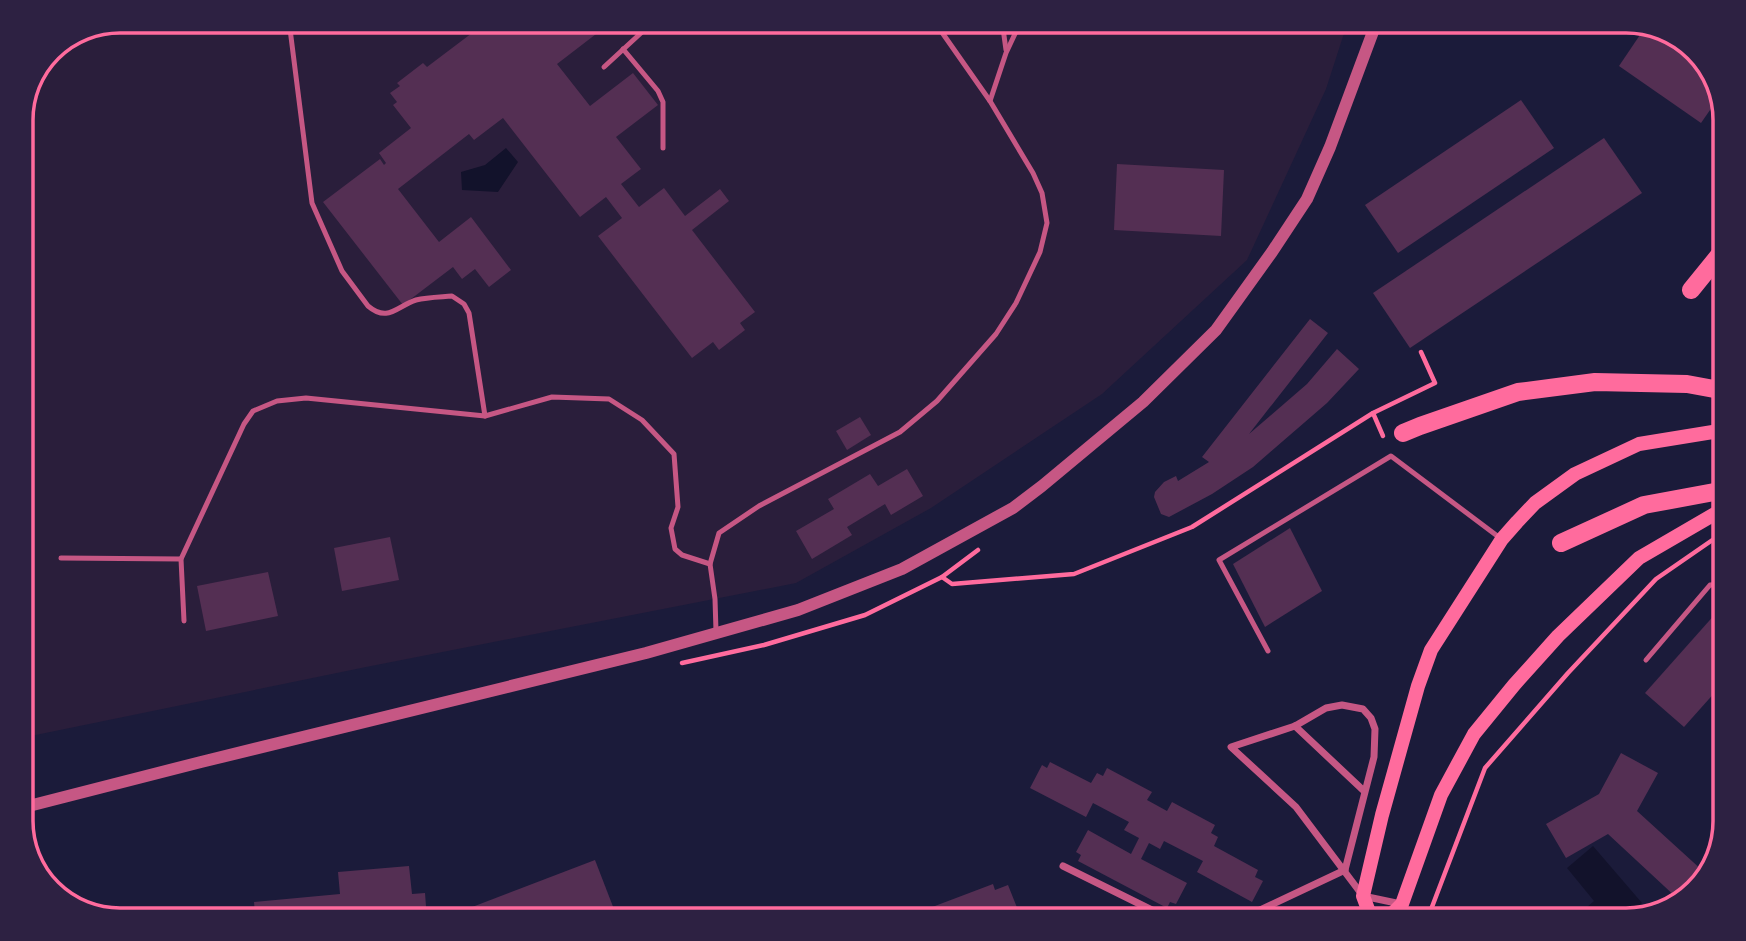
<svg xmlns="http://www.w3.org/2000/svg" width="1746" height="941" viewBox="0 0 1746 941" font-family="'Noto Sans',sans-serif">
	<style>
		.green { fill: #2a1e3b }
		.water { fill: #12122b }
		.building { fill: #542f53 }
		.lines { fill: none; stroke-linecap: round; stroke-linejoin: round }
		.path { stroke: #ff6b9d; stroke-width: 4.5 }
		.service { stroke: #c65784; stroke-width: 5 }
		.minor { stroke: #c65784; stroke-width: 7 }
		.tertiary { stroke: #c65784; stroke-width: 12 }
		.secondary { stroke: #ff6b9d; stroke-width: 14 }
		.motorway { stroke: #ff6b9d; stroke-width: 18 }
		.rim { fill: none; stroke: #ff6b9d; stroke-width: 3.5 }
	</style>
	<rect width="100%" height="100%" fill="#1b1b3a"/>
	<path class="green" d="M121,21H1348L1326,89L1247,260L1102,394L931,508L796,583L366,667L21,738V115L50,50Z"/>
	<g class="water">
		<path d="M506,148L518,162L498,192L462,190L461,172L485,165Z"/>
		<path d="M1593,846L1642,903L1622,920H1572L1594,901L1567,868Z"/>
	</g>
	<g class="building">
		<path d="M463,21H613L557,64L590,106L633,73L658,105L616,137L641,169L621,184L639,207L664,188L685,216L720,189L729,201L692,230L755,312L740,323L745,330L719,350L713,342L692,358L598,236L622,218L606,197L580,217L503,118L474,140L469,134L398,189L439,242L471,217L511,270L489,287L475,269L462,279L453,267L403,305L323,202L380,159L384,165L386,163L379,153L411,128L393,105L397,102L390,93L400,86L397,83L423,63L427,67L472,33Z"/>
		<path d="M1518,21H1545L1542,30Z"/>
		<path d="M1568,21H1593L1590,29Z"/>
		<path d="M1646,26L1670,31L1708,66L1719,97L1701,123L1619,66Z"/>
		<path d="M1521,100L1554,148L1398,253L1365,205Z"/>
		<path d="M1604,138L1642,193L1410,348L1373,293Z"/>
		<path d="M1117,164L1224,170L1221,236L1114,230Z"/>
		<path d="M1310,319L1328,333L1249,434L1307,384L1337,349L1359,369L1327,403L1253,467L1212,494L1169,517L1161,514L1154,497L1155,492L1164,482L1176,476L1178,481L1209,462L1202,457Z"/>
		<path d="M860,417L871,435L847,450L836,431Z"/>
		<path d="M907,469L923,496L891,515L885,504L847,527L852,535L812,559L796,531L834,509L828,499L870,474L878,486Z"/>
		<path d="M1290,528L1322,591L1265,627L1233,564Z"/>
		<path d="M390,537L399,580L342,591L334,548Z"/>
		<path d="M268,572L278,616L206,631L197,586Z"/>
		<path d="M1725,603V681L1684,727L1645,693Z"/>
		<path d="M1621,753L1658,773L1637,811L1704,872L1678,899L1608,834L1566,858L1546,824L1599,794Z"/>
		<path d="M1050,762L1091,783L1097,773L1103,776L1107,768L1152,792L1147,800L1167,811L1172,802L1215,825L1211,833L1218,837L1214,846L1258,870L1255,877L1263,881L1252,902L1197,872L1203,861L1164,841L1160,849L1149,843L1141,859L1187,883L1176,904L1170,902L1167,908L1078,861L1081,855L1076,852L1088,830L1131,854L1139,838L1124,830L1129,822L1093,803L1086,817L1030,788L1042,765L1047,768Z"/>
		<path d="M595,860L617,917L607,920H457L454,914Z"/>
		<path d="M409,866L412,894L425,893L427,920H234V915L255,913L254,902L340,894L338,872Z"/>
		<path d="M993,884L995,890L1008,885L1022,920H898Z"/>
	</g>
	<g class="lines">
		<g class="path">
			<path d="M1373,413L1383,436"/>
			<path d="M942,577L952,584L1074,574L1192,527L1373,413L1435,383L1421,352"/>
			<path d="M682,663L764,645L865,615L942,577L978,550"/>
			<path d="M1427,920L1485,768L1568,673L1656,579L1724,532"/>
		</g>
		<g class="service">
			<path d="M289,21L312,203L342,271L368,306C388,323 397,306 416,300C427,297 440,297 452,296L464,304L469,313L485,416"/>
			<path d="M1002,21L1006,50"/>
			<path d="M623,49L658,91L663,102V148"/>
			<path d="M604,67L654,21"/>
			<path d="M990,101L1006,53L1021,21"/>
			<path d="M61,558L181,559"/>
			<path d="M184,621L181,559L244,424L253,411L277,401L306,398L485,416L552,397L609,399L642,420L674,454L678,507L671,528L675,549L682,555L710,564"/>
			<path d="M716,631L715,599L710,564L719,533L759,506L900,432L937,401L996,334L1016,303L1040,252L1047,223L1042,193L1033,173L990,101L934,21"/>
			<path d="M1268,651L1219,560L1391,456L1500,538"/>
			<path d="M1646,660L1710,585L1725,584"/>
		</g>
		<g class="minor">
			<path d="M1295,726L1364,791"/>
			<path d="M1063,866L1172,920"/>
			<path d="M1345,870L1374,757L1375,729L1371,718L1363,709L1342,705L1326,708L1295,726L1231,747L1296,807L1363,896L1401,904"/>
			<path d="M1239,920L1345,870"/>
		</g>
		<path class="tertiary" d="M21,808L201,762L646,653L798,610L902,569L1013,508L1042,486L1143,402L1216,330L1272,252L1307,199L1330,147L1377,21"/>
		<g class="secondary">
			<path d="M1372,920L1363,896L1382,815L1418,686L1431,650L1502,539L1517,522L1535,503L1575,474L1639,444L1725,430"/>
			<path d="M1386,920L1402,904L1441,795L1474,734L1514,685L1558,636L1639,558L1725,508"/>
		</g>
		<g class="motorway">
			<path d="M1691,290L1725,248"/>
			<path d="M1403,433L1420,426L1518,392L1595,382L1687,384L1725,391"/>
			<path d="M1561,543L1644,505L1725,490"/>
		</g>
	</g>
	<path d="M0 0H1746V941H0ZM120 33H1626A87 87 0 0 1 1713 120V821A87 87 0 0 1 1626 908H120A87 87 0 0 1 33 821V120A87 87 0 0 1 120 33Z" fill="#2d2142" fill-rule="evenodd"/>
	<path class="rim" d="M120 33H1626A87 87 0 0 1 1713 120V821A87 87 0 0 1 1626 908H120A87 87 0 0 1 33 821V120A87 87 0 0 1 120 33Z"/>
</svg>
